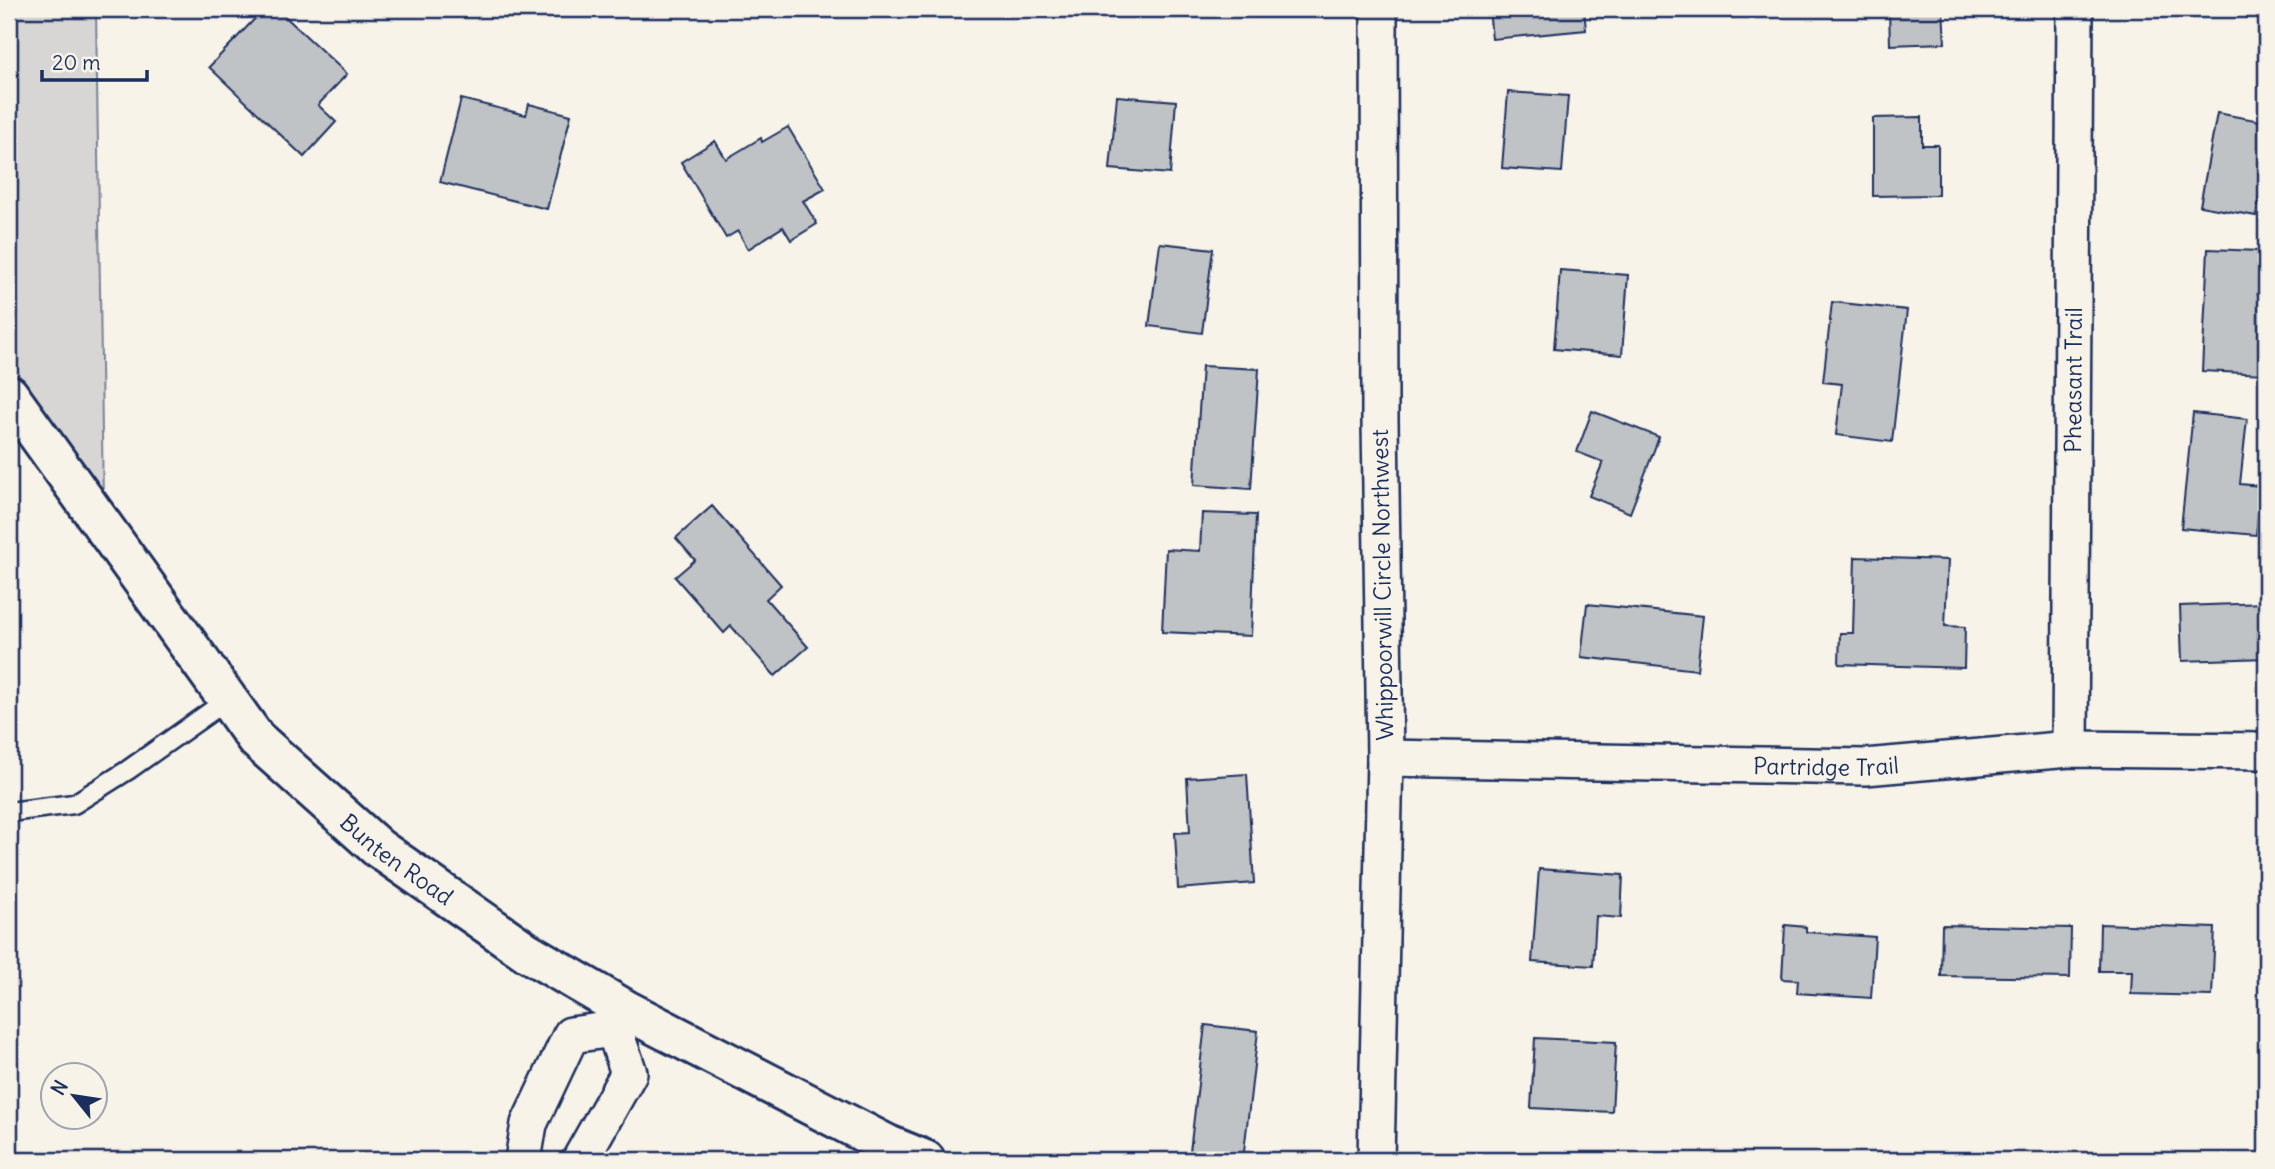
<svg xmlns="http://www.w3.org/2000/svg" width="2275" height="1169" viewBox="0 0 2275 1169" font-family="Delius,sans-serif">
	<style>
		.green { fill: #d7d6d4; stroke: #798299; stroke-width: 2 }
		.building { fill: #c0c3c5; stroke: #1b2f5e; stroke-width: 2 }
		.lines { fill: none; stroke-linecap: round; stroke-linejoin: round }
		.service-casing { stroke: #1b2f5e; stroke-width: 23 }
		.minor-casing { stroke: #1b2f5e; stroke-width: 40 }
		.tertiary-casing { stroke: #1b2f5e; stroke-width: 44 }
		.service { stroke: #f7f3e8; stroke-width: 18 }
		.minor { stroke: #f7f3e8; stroke-width: 35 }
		.tertiary { stroke: #f7f3e8; stroke-width: 38 }
		.labels { text-anchor: middle; dominant-baseline: central; stroke-width: 6; stroke-linejoin: round; paint-order: stroke }
		.street-label { font-size: 23px; fill: #1b2f5e; stroke: #f7f3e8 }
	</style>
	<rect width="100%" height="100%" fill="#f7f3e8"/>
	<filter id="ink" filterUnits="userSpaceOnUse"><feTurbulence type="fractalNoise" baseFrequency=".0143" numOctaves="2"/><feDisplacementMap in="SourceGraphic" scale="14" xChannelSelector="R" yChannelSelector="G"/><feConvolveMatrix kernelMatrix="1 2 1 2 8 2 1 2 1" color-interpolation-filters="sRGB"/></filter>
	<g filter="url(#ink)">
		<path class="green" d="M9,9H96L103,503L9,383Z"/>
		<g class="building">
			<path d="M264,9H277L347,74L318,105L336,122L304,157L209,67Z"/>
			<path d="M1489,9H1584L1586,30L1492,39Z"/>
			<path d="M1889,9H1943L1945,43L1890,45Z"/>
			<path d="M1508,92L1568,96L1562,172L1502,168Z"/>
			<path d="M1117,96L1176,101L1170,174L1110,169Z"/>
			<path d="M461,99L526,115L529,104L571,115L547,209L440,182Z"/>
			<path d="M2217,113L2266,122V182L2263,181L2256,216L2200,206Z"/>
			<path d="M1922,117V145H1938V195L1873,196V118Z"/>
			<path d="M788,127L825,189L803,201L817,224L791,240L783,227L748,249L738,231L726,238L681,162L715,141L726,159L761,138L762,142Z"/>
			<path d="M1160,243L1213,249L1202,333L1149,326Z"/>
			<path d="M2208,249L2260,251L2258,294H2266V374L2202,371Z"/>
			<path d="M1560,270L1628,275L1622,355L1554,349Z"/>
			<path d="M1832,302L1907,310L1892,442L1836,435L1842,384L1823,382Z"/>
			<path d="M1202,366L1259,369L1251,489L1194,485Z"/>
			<path d="M1592,411L1659,437L1630,513L1589,496L1603,462L1577,452Z"/>
			<path d="M2193,413L2247,419L2240,484L2261,486L2256,535L2181,528Z"/>
			<path d="M712,506L781,585L766,599L808,647L775,676L731,626L724,633L675,577L695,560L676,538Z"/>
			<path d="M1202,513L1256,515L1251,636L1162,632L1166,549L1200,551Z"/>
			<path d="M1855,557L1948,560L1945,626L1965,627L1964,668L1839,664L1840,633H1853Z"/>
			<path d="M2266,603V658L2182,661L2180,606Z"/>
			<path d="M1587,604L1703,616L1697,670L1581,657Z"/>
			<path d="M1247,774L1254,883L1178,889L1175,833L1190,832L1187,778Z"/>
			<path d="M1539,869L1623,875L1621,918L1596,916L1593,966L1532,962Z"/>
			<path d="M2100,924L2215,928L2212,996L2131,994L2132,971H2099Z"/>
			<path d="M1785,925L1806,927V932L1875,937L1871,998L1797,993L1798,980L1782,979Z"/>
			<path d="M1942,925L2071,928L2070,978L1941,976Z"/>
			<path d="M1205,1025L1258,1031L1243,1160H1189Z"/>
			<path d="M1535,1038L1616,1042L1612,1112L1531,1108Z"/>
		</g>
		<g class="lines">
			<g class="service-casing">
				<path id="service" d="M9,812L74,804L128,770L227,700"/>
			</g>
			<g class="minor-casing">
				<g id="minor">
					<path id="s1" d="M2070,749L2075,9"/>
					<path id="s2" d="M1385,758L1865,767L2070,749L2266,751"/>
					<path d="M523,1160L529,1124L571,1035L614,1029L626,1010"/>
					<path d="M580,1160L629,1073L614,1029"/>
					<path d="M1376,1160L1385,758L1380,421L1379,9"/>
				</g>
			</g>
			<g class="tertiary-casing">
				<g id="tertiary">
					<path id="s3" d="M9,395L256,739L378,848L527,952L626,1010L888,1145L925,1160"/>
				</g>
			</g>
			<use href="#service" class="service"/>
			<use href="#minor" class="minor"/>
			<use href="#tertiary" class="tertiary"/>
		</g>
	</g>
	<g class="labels">
		<g class="street-label">
			<text stroke="none"><textPath href="#s1" startOffset="369">Pheasant Trail</textPath></text>
			<text transform="translate(1382 585) rotate(-91)">Whippoorwill Circle Northwest</text>
			<text stroke="none"><textPath href="#s2" startOffset="441">Partridge Trail</textPath></text>
			<text stroke="none"><textPath href="#s3" startOffset="609">Bunten Road</textPath></text>
		</g>
	</g>
	<rect width="2275" height="1169" fill="none" stroke="#f7f3e8" stroke-width="35"/>
	<rect x="18" y="18" width="2240" height="1134" fill="none" stroke="#1b2f5e" stroke-width="2.5" filter="url(#ink)"/>
	<g transform="translate(74 1096) rotate(300)"><circle r="33" fill="#f7f3e8" stroke="#9fa5b1" stroke-width="2"/>
	<path d="M0-5L12 26L0 18L-12 26Z" fill="#1b2f5e"/>
	<text y="-10" font-size="19" font-weight="bold" text-anchor="middle" fill="#1b2f5e">N</text>
	</g>
	<path d="M42 70v10h105v-10" fill="none" stroke="#1b2f5e" stroke-width="3.5"/>
	<text x="52" y="70" font-size="21" fill="#1b2f5e" stroke="#f7f3e8" stroke-width="5" paint-order="stroke">20 m</text>
</svg>
